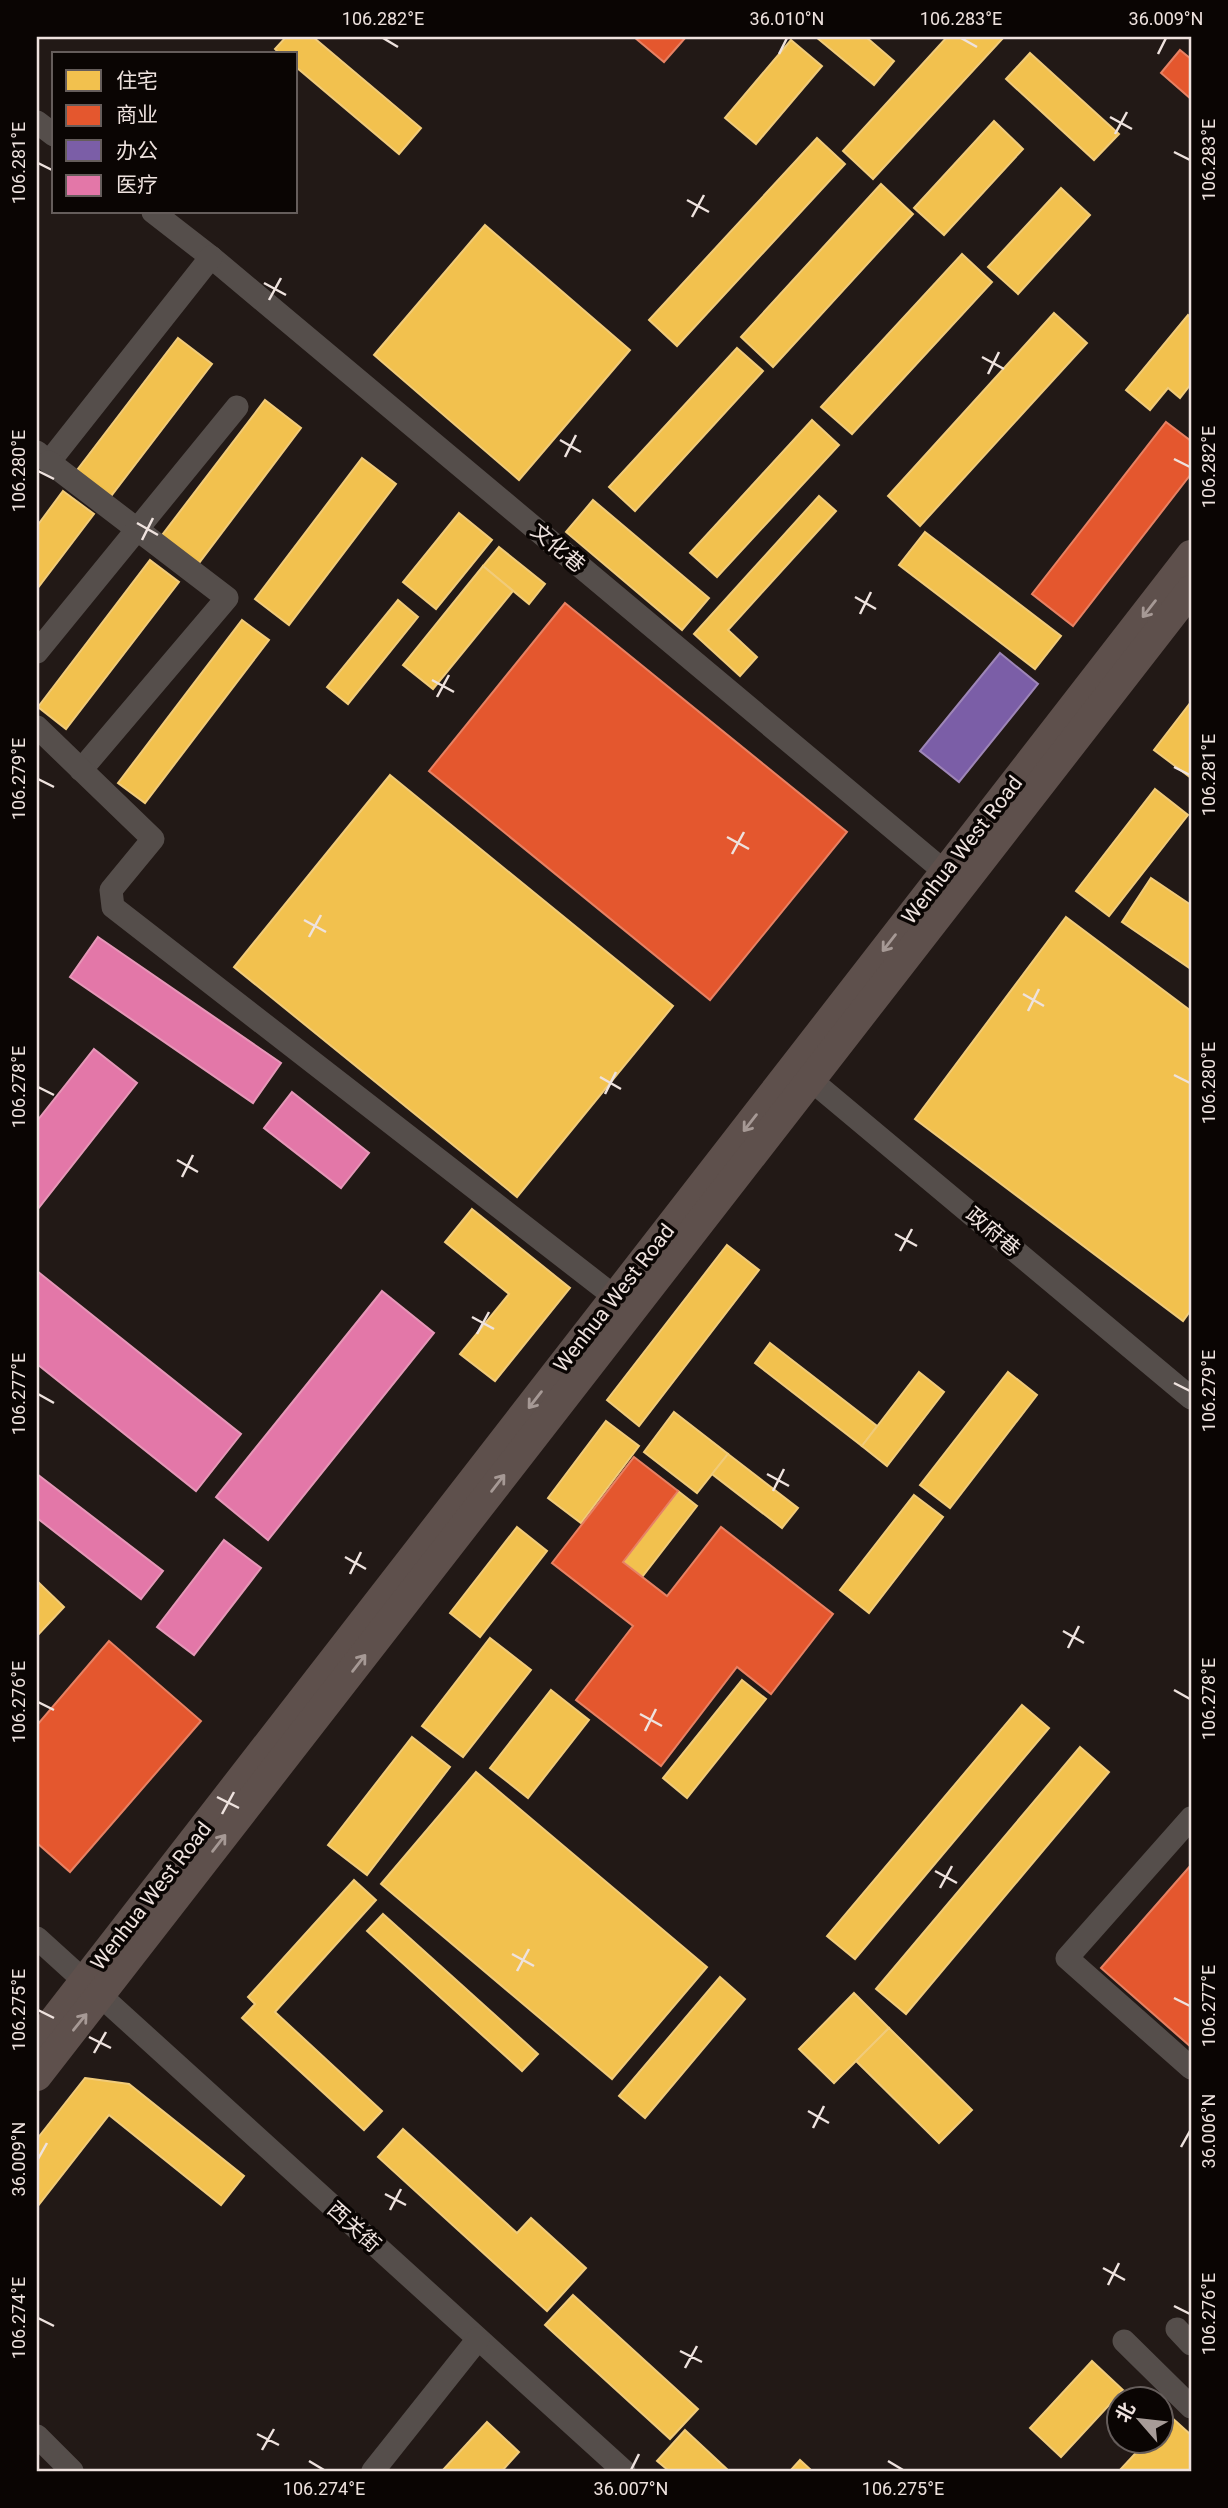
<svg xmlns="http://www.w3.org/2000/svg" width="1228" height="2508" viewBox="0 0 1228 2508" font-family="Roboto,'Noto Sans SC',sans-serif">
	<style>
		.homes { fill: #f2c14e; stroke: #f1cb79; stroke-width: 2 }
		.shops { fill: #e4572e; stroke: #e78163; stroke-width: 2 }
		.offices { fill: #7b5ea7; stroke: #9e86b8; stroke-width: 2 }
		.health { fill: #e377a8; stroke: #e697b8; stroke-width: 2 }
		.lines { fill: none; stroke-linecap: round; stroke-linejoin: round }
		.minor { stroke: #554e4b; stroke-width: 23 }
		.major { stroke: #5e504c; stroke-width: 30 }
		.oneway { stroke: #a69995 }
		.ticks { fill: none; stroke: #eee2de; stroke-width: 2.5 }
		.labels { text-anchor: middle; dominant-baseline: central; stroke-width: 7; stroke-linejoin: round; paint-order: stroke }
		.street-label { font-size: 21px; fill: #eee2de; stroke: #0a0503 }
		.neatline { fill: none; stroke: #eee2de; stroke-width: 2.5 }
		.ticks-label { font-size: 18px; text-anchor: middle; fill: #eee2de }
	</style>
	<rect width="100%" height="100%" fill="#221916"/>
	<g class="homes">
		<path d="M286,37H313L421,128L399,154L296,67V54H280L275,49Z"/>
		<path d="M816,37H866L894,61L874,85Z"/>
		<path d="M947,37H1004L873,179L843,151Z"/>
		<path d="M791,40L822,66L756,144L725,118Z"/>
		<path d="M1030,53L1119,134L1094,160L1006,79Z"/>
		<path d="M994,121L1023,149L944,235L914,208Z"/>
		<path d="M817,138L845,164L677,346L649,320Z"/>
		<path d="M881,184L913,214L773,367L741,337Z"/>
		<path d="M1061,188L1090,215L1018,294L988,267Z"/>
		<path d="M485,225L630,350L519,480L374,355Z"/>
		<path d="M962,254L992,282L852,434L821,407Z"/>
		<path d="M1054,313L1087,343L920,526L888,496Z"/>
		<path d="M1188,315L1191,318V384L1180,398L1168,388L1150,410L1126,390Z"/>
		<path d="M178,338L212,364L108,500L74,474Z"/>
		<path d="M737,348L763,371L635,511L609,487Z"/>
		<path d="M265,400L301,428L196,567L159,539Z"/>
		<path d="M812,420L839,445L717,577L690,553Z"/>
		<path d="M362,458L396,484L289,625L255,599Z"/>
		<path d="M63,491L94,514L37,589V526Z"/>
		<path d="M819,496L836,511L728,630L757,657L740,676L694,634Z"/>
		<path d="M593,500L709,598L682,630L566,532Z"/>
		<path d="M459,513L492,540L436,609L403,582Z"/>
		<path d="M925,532L1061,636L1035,669L899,565Z"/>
		<path d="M499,547L545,584L529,604L483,566Z"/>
		<path d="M150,560L179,582L66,729L38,707Z"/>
		<path d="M483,566L513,591L433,689L403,665Z"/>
		<path d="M398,600L418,617L348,704L327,687Z"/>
		<path d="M242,620L269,640L145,803L118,783Z"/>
		<path d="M1191,702V778L1154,750Z"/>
		<path d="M390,775L673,1006L517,1197L234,967Z"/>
		<path d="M1155,789L1188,815L1109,916L1076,891Z"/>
		<path d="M1151,878L1191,905V969L1122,922Z"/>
		<path d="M1066,917L1191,1011V1310L1183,1321L915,1119Z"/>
		<path d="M472,1209L570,1288L495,1381L460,1354L509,1294L445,1242Z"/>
		<path d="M727,1245L759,1270L639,1426L607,1400Z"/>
		<path d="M770,1343L877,1426L862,1446L755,1363Z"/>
		<path d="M919,1372L944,1392L887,1466L862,1446Z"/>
		<path d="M1008,1372L1037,1395L950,1508L920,1485Z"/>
		<path d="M674,1412L728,1454L697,1493L644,1452Z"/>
		<path d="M606,1421L639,1446L581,1523L548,1498Z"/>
		<path d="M728,1454L798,1508L782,1528L712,1474Z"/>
		<path d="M678,1491L697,1506L642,1577L623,1562Z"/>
		<path d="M914,1495L943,1517L869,1613L840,1590Z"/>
		<path d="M517,1527L547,1551L480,1637L450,1613Z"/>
		<path d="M37,1581L64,1607L37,1636Z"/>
		<path d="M490,1638L531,1670L463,1757L422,1726Z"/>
		<path d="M742,1680L766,1699L687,1798L663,1778Z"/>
		<path d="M551,1690L589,1720L528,1798L490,1768Z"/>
		<path d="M1022,1705L1049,1728L855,1959L827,1936Z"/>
		<path d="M412,1737L450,1767L367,1875L328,1845Z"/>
		<path d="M1080,1747L1109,1772L906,2014L876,1989Z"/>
		<path d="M476,1772L707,1967L612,2079L381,1884Z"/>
		<path d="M354,1880L376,1900L275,2012L382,2111L364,2130L242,2018L255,2004L248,1997Z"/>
		<path d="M383,1914L538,2054L522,2071L367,1931Z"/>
		<path d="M720,1977L745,1999L645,2118L619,2096Z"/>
		<path d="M854,1993L889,2028L834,2083L799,2049Z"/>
		<path d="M889,2028L972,2110L939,2143L856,2061Z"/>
		<path d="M85,2078L129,2084L244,2176L221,2205L109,2115L37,2207V2139Z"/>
		<path d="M403,2129L517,2233L531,2218L586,2268L547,2311L378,2157Z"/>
		<path d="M573,2295L698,2409L670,2439L545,2325Z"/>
		<path d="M1092,2361L1123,2390L1061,2457L1030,2428Z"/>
		<path d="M1170,2416L1191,2435V2469L1189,2471H1119L1146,2442H1162V2425Z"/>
		<path d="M487,2422L519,2452L502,2471H442Z"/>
		<path d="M685,2430L729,2471H669L657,2461Z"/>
		<path d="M800,2460L812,2471H790Z"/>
	</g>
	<g class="shops">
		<path d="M634,37H686L664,62Z"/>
		<path d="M1180,50L1191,59V99L1161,73Z"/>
		<path d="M1166,422L1191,441V474L1073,626L1032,594Z"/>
		<path d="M565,603L847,832L710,1000L429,771Z"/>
		<path d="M634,1457L678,1491L623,1562L667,1596L721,1527L833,1614L771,1694L737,1667L661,1766L576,1700L633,1626L552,1563Z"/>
		<path d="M109,1641L201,1721L70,1872L37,1843V1725Z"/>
		<path d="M1191,1865V2047L1101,1968Z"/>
	</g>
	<path class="offices" d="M1000,653L1038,684L959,782L920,751Z"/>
	<g class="health">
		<path d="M98,937L281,1063L253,1103L70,977Z"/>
		<path d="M94,1049L137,1083L37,1210V1121Z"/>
		<path d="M292,1092L369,1153L341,1188L264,1128Z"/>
		<path d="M37,1271L241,1434L196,1491L37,1364Z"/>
		<path d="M382,1291L434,1333L268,1540L216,1497Z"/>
		<path d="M37,1474L163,1571L141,1599L37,1518Z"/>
		<path d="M224,1540L261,1568L194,1655L157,1627Z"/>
	</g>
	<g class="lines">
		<g class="minor">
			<path d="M37,122L54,135"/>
			<path d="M153,212L211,257L957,882"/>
			<path d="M37,452L49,462L211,257"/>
			<path d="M49,462L227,598L81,770"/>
			<path d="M37,652L237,407"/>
			<path d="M37,727L153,839L111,890L113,907L615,1297"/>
			<path d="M799,1070L1191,1398"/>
			<path d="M1191,1818L1067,1958L1191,2068"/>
			<path d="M37,1938L624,2471"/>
			<path d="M1177,2329L1191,2344"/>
			<path d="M1124,2341L1191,2407"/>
			<path d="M37,2436L72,2471"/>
			<path d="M373,2471L478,2339"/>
		</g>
		<g class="major">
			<path d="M37,2042L1191,555"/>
			<path d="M37,2076L1191,590"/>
		</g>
	</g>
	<defs><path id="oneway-shaft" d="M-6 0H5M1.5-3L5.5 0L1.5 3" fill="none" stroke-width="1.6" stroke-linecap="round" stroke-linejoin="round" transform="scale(1.75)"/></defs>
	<g class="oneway">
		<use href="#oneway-shaft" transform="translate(1149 609) rotate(128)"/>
		<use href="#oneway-shaft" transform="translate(889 943) rotate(128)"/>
		<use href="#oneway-shaft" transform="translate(750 1123) rotate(128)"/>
		<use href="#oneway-shaft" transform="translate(535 1400) rotate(128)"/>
		<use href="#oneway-shaft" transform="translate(498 1483) rotate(-52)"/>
		<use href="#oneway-shaft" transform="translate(359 1663) rotate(-52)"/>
		<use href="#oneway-shaft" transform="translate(219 1843) rotate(-52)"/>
		<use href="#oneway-shaft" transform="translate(80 2022) rotate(-51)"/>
	</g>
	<path class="ticks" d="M383,38L398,47M961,38L977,47M779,54L787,38M1158,54L1166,38M1110,117L1132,129M1115,134L1127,112M1174,152L1190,160M38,163L54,171M687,200L709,212M692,217L704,195M264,283L286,295M269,300L281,278M982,357L1004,369M988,374L999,352M560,440L581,452M565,457L576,435M1174,459L1190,467M38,471L54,479M137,523L158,535M142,540L153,518M855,597L876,609M860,614L871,592M432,680L454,692M437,697L449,675M1174,767L1190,775M38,779L54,787M727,837L749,849M732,854L744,832M304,920L326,932M309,937L321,915M1023,994L1044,1006M1028,1011L1039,989M1174,1075L1190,1083M600,1077L621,1089M38,1087L54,1095M605,1094L616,1072M177,1160L198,1172M182,1177L193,1155M895,1234L917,1246M900,1251L912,1229M472,1317L494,1329M477,1334L489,1312M1174,1383L1190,1391M38,1394L54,1403M767,1474L789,1486M773,1491L784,1469M345,1557L366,1569M350,1574L361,1552M1063,1631L1084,1643M1068,1648L1079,1626M1174,1690L1190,1699M38,1702L54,1710M640,1714L662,1726M645,1731L656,1709M217,1797L239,1808M222,1814L234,1792M935,1871L957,1883M940,1888L952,1866M512,1954L534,1966M517,1971L529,1949M1174,1998L1190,2006M38,2010L54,2018M89,2037L111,2048M94,2053L106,2032M808,2111L829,2123M813,2128L824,2106M1181,2147L1190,2131M38,2159L47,2143M385,2194L406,2205M390,2210L401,2189M1103,2268L1125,2280M1108,2285L1119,2263M1174,2306L1190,2314M38,2318L54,2326M680,2351L702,2362M685,2368L697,2346M257,2434L279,2445M262,2450L274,2429M309,2461L324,2470M888,2461L903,2470M631,2470L639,2454"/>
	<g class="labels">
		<g class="street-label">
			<text transform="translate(558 548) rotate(40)">文化巷</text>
			<text transform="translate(962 850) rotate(-52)">Wenhua West Road</text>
			<text transform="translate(993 1232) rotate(40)">政府巷</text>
			<text transform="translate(614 1298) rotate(-52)">Wenhua West Road</text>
			<text transform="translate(151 1896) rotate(-52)">Wenhua West Road</text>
			<text transform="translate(354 2227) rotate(42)">西关街</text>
		</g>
	</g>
	<rect width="1228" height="2508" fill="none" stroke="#0a0503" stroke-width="77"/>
	<rect x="52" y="52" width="245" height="161" fill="#0a0503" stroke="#655d5b" stroke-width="2"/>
	<rect x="66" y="70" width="35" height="21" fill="#f2c14e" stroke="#655d5b" stroke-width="2"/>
	<text x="116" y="88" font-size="21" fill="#eee2de">住宅</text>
	<rect x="66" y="105" width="35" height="21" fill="#e4572e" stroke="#655d5b" stroke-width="2"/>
	<text x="116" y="122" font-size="21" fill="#eee2de">商业</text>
	<rect x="66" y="140" width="35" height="21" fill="#7b5ea7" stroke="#655d5b" stroke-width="2"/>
	<text x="116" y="158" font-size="21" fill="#eee2de">办公</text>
	<rect x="66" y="175" width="35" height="21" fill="#e377a8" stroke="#655d5b" stroke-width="2"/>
	<text x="116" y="192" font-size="21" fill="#eee2de">医疗</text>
	<g transform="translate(1140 2420) rotate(298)"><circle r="33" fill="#0a0503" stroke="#655d5b" stroke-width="2"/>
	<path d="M0-5L12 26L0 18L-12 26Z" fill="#a79c98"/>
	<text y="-10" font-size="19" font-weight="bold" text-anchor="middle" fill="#eee2de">北</text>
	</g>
	<rect x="38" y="38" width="1152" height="2432" class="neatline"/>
	<g class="ticks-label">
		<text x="383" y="25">106.282°E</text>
		<text x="787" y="25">36.010°N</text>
		<text x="961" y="25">106.283°E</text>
		<text x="1166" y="25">36.009°N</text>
		<text transform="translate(1209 160) rotate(-90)" y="6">106.283°E</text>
		<text transform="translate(19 163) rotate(-90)" y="6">106.281°E</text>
		<text transform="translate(1209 467) rotate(-90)" y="6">106.282°E</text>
		<text transform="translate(19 471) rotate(-90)" y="6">106.280°E</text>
		<text transform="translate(1209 775) rotate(-90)" y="6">106.281°E</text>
		<text transform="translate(19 779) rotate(-90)" y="6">106.279°E</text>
		<text transform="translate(1209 1083) rotate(-90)" y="6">106.280°E</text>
		<text transform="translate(19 1087) rotate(-90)" y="6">106.278°E</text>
		<text transform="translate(1209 1391) rotate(-90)" y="6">106.279°E</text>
		<text transform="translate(19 1394) rotate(-90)" y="6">106.277°E</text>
		<text transform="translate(1209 1699) rotate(-90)" y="6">106.278°E</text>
		<text transform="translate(19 1702) rotate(-90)" y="6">106.276°E</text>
		<text transform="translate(1209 2006) rotate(-90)" y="6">106.277°E</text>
		<text transform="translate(19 2010) rotate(-90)" y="6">106.275°E</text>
		<text transform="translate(1209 2131) rotate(-90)" y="6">36.006°N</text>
		<text transform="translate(19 2159) rotate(-90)" y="6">36.009°N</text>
		<text transform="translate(1209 2314) rotate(-90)" y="6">106.276°E</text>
		<text transform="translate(19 2318) rotate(-90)" y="6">106.274°E</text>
		<text x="324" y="2495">106.274°E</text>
		<text x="631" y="2495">36.007°N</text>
		<text x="903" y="2495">106.275°E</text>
	</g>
</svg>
